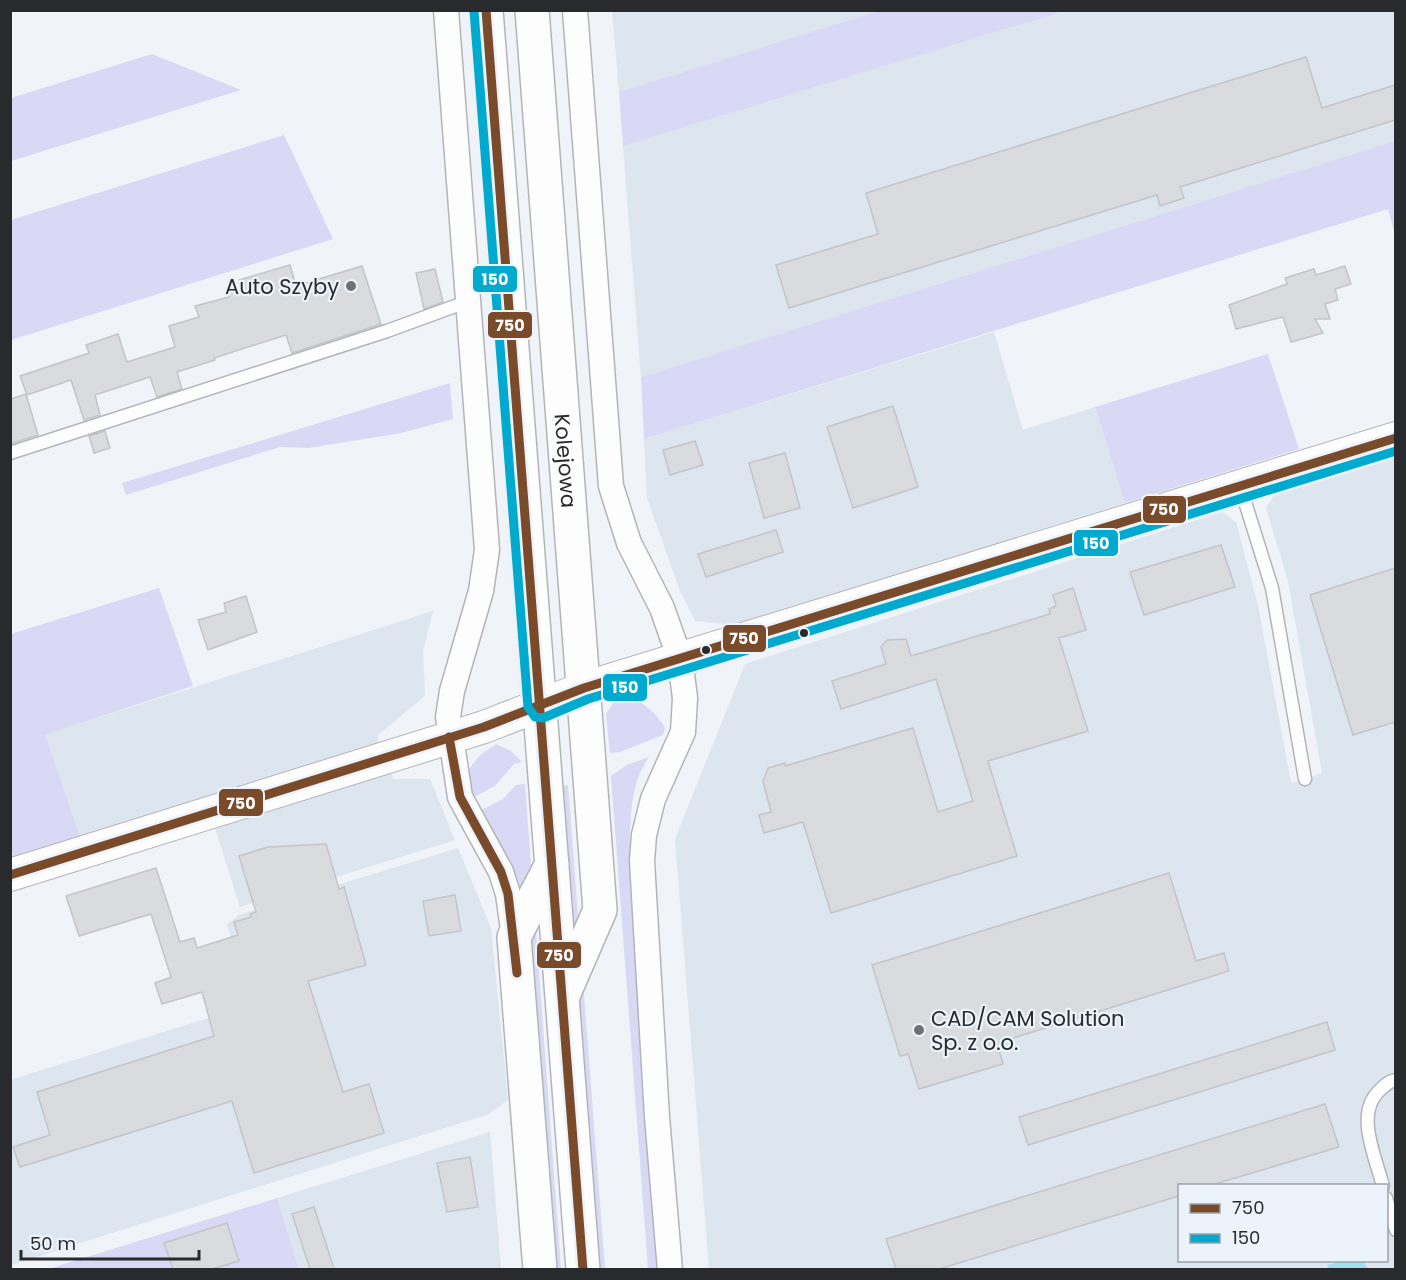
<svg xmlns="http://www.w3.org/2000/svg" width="1406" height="1280" viewBox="0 0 1406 1280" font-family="Poppins,sans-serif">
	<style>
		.built { fill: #dde5ef; fill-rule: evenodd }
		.green { fill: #d9d9f5 }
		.water { fill: #9fe0f1 }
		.building { fill: #d9dbdf; stroke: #c3c5c9; stroke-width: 1.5 }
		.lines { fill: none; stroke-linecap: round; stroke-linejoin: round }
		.service-casing { stroke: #b2b5b8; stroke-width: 15 }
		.minor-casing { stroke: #b2b5b8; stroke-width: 27 }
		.tertiary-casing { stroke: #b2b5b8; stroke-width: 34 }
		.trunk-casing { stroke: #b2b5b8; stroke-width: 36 }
		.service { stroke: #fdfdfe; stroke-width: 12 }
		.minor { stroke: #fdfdfe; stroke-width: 24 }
		.tertiary { stroke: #fdfdfe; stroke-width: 32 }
		.trunk { stroke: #fdfdfe; stroke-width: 33 }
		.bus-1-casing { stroke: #ecf3fb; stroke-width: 14 }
		.bus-2-casing { stroke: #ecf3fb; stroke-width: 14 }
		.bus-1 { stroke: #7a4b2a; stroke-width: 9 }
		.bus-2 { stroke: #00a9ce; stroke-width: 9 }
		.poi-dot { fill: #6e7074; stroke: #ecf3fb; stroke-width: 2 }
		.bus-dot { fill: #282a2d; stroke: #ecf3fb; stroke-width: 2 }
		.labels { text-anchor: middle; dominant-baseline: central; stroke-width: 4.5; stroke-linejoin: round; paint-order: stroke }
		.poi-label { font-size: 21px; fill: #282a2d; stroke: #ecf3fb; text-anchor: end }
		.street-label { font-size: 21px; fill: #282a2d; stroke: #ecf3fb }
		.line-badge { stroke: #ecf3fb; stroke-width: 2 }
		.badge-label { font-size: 16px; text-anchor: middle; font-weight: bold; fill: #fff }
	</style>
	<rect width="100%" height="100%" fill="#f0f3f8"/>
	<g class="built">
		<path d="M612,10L878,11L619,92Z"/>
		<path d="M1065,11H1395V141L641,377L623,146Z"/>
		<path d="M994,332L1023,430L1095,407L1125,503L732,625L695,621L680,591L647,498L644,439Z"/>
		<path d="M1395,457V1269H709L675,839L745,664L1222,512L1236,522L1258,605L1291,783L1305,779L1322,773L1288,581L1266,508L1274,495ZM1180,1186H1386V1260H1180Z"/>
		<path d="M433,611L423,651L425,696L378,735V744L80,837L44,735Z"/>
		<path d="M390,771L393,779H430L455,840L240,907L215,828Z"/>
		<path d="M458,848L491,928L508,1100L489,1114L11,1265L10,1080L250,1005L227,924L239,915Z"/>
		<path d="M490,1132L501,1269H299L277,1198Z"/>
	</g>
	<g class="green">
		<path d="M878,11H1065L623,146L619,92Z"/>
		<path d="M152,54L241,90L11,161V98Z"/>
		<path d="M284,135L333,239L11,340V220Z"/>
		<path d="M1395,141V235L1388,209L644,439L641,377Z"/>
		<path d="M1268,354L1299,449L1125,503L1095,407Z"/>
		<path d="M450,383L453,419L401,433L309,448L280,447L126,495L122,483Z"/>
		<path d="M159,588L193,686L45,735L80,837L11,859V634Z"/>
		<path d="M618,696C639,697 655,711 665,728L663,735L620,752L610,753L606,714Z"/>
		<path d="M496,744L511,751L522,762L514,764L495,786L472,798L467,772L479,756Z"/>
		<path d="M649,757C630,784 630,819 630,851L659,1269H648L611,776L627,765Z"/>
		<path d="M525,784L561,1269H549L525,951L479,811L503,799L516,785Z"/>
		<path d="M568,785L605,1269H597L559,786Z"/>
		<path d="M277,1198L299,1269L45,1270Z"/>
	</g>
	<path class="water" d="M1343,1261H1364L1367,1269H1329L1327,1265Z"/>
	<g class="building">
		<path d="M1306,57L1322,108L1395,85V120L1180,187L1184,198L1160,206L1157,195L789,308L776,265L878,234L866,193Z"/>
		<path d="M290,265L296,286L362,266L381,324L292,353L286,335L214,358L215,360L177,372L182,389L157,397L150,377L95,395L100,415L84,420L71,380L27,395L20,376L89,353L86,345L118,334L127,362L175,347L169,326L199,317L195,306L229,297L228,293L241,289L239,280Z"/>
		<path d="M1345,266L1351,284L1335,289L1338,300L1325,304L1330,319H1315L1323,333L1291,342L1283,317L1236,329L1229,305L1287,284L1285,278L1314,269L1316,275Z"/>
		<path d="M435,269L443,302L424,309L416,273Z"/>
		<path d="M26,394L38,435L10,444V399Z"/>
		<path d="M893,406L918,487L853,508L827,427Z"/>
		<path d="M105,431L110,448L94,453L89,436Z"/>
		<path d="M695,441L703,465L670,475L663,450Z"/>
		<path d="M785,453L800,508L764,518L749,463Z"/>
		<path d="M776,530L783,552L706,577L698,554Z"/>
		<path d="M1221,545L1235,587L1144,615L1130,572Z"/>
		<path d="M1395,568V722L1353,735L1310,595Z"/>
		<path d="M1073,588L1086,630L1059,638L1088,731L988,761L1017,856L831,913L803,822L764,833L759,815L771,812L763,781L768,768L785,763V766L913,728L938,812L973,801L936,679L841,709L832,681L886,664L881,647L887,640L906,639L911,656L1050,614L1049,609L1056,606L1053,595Z"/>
		<path d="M246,596L257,632L208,650L198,620L226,612L224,603Z"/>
		<path d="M326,844L339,889L344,887L366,965L308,981L343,1092L369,1084L384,1133L254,1173L232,1101L20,1167L13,1147L50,1135L37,1092L214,1036L202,992L162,1004L155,983L171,977L151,914L79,936L66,896L156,868L180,942L194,938L197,948L238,935L234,922L251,917L250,914L256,912L239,856L268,847Z"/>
		<path d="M1169,873L1196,961L1224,953L1229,971L997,1043L1003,1064L919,1089L908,1054L900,1056L872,965Z"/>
		<path d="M455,895L461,931L429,936L423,901Z"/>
		<path d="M1327,1022L1335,1050L1028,1145L1019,1117Z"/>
		<path d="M1325,1104L1339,1147L1212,1185H1179V1196L939,1269H896L886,1239Z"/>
		<path d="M470,1157L478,1207L447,1212L437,1163Z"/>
		<path d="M314,1207L334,1269H310L292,1214Z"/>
		<path d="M227,1223L239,1261L212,1269H173L164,1243Z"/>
	</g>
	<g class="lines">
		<g class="service-casing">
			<g id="service">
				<path d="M10,453L387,331L469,301"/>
				<path d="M1240,486L1272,588L1305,779"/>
				<path d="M1383,1186C1376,1158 1354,1113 1380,1090C1385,1085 1389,1081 1396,1080"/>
				<path d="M1386,1198L1396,1230"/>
			</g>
		</g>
		<g class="minor-casing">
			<g id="minor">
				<path d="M446,10L487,550L481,591L452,691L448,717L460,797L501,872L508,894L514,937"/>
				<path d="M575,10L611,486L629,543L662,608L680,659L685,698L683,732L653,799L644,835L642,861L657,1117L670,1270"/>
			</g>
		</g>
		<g class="tertiary-casing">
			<path id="tertiary" d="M10,875L484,727L584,688L1396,438"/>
		</g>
		<g class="trunk-casing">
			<g id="trunk">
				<path d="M486,10L583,1270"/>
				<path id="s1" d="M532,10L600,910L564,993"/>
				<path d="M540,1270L514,937L552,864"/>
			</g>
		</g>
		<use href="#service" class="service"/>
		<use href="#minor" class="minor"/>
		<use href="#tertiary" class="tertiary"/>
		<use href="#trunk" class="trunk"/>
		<g class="bus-1-casing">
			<g id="bus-1">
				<path d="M486,10L583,1270"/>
				<path d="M449,737L460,797L501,872L508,894L517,973"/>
				<path d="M10,875L484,727L584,688L1396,438"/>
			</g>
		</g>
		<g class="bus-2-casing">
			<path id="bus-2" d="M474,11L528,707L535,717L543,718L588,699L1396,451"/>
		</g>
		<use href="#bus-1" class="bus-1"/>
		<use href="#bus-2" class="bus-2"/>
	</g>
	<g class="poi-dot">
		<circle cx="351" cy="286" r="6"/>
		<circle cx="919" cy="1030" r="6"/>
	</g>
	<g class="bus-dot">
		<circle cx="804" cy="633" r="5"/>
		<circle cx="706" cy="650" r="5"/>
	</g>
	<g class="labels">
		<g class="poi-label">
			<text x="339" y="286">Auto Szyby</text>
			<text x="931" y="1018" text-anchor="start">CAD/CAM Solution<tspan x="931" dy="24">Sp. z o.o.</tspan></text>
		</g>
		<g class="street-label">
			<text stroke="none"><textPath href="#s1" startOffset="452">Kolejowa</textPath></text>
		</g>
	</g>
	<g class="line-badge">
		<rect x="472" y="265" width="46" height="28" rx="6" fill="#00a9ce"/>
		<rect x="487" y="311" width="46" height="28" rx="6" fill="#7a4b2a"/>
		<rect x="1142" y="495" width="45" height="29" rx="6" fill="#7a4b2a"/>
		<rect x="1073" y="529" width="46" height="28" rx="6" fill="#00a9ce"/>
		<rect x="722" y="624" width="45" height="29" rx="6" fill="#7a4b2a"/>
		<rect x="602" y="673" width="46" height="29" rx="6" fill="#00a9ce"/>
		<rect x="218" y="788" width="46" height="29" rx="6" fill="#7a4b2a"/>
		<rect x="536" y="941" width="46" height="28" rx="6" fill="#7a4b2a"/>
	</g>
	<g class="badge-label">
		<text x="495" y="285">150</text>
		<text x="510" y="331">750</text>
		<text x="1164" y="515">750</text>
		<text x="1096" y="549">150</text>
		<text x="744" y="644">750</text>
		<text x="625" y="693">150</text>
		<text x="241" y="809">750</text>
		<text x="559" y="961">750</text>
	</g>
	<rect width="1406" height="1280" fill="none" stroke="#282a2d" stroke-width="24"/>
	<rect x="1178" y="1184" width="210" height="78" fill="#ecf3fb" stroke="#9ea3a9" stroke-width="1.5"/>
	<rect x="1190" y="1204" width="30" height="9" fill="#7a4b2a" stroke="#9ea3a9" stroke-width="1.5"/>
	<text x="1232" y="1214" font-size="18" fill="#282a2d">750</text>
	<rect x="1190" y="1234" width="30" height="9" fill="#00a9ce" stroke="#9ea3a9" stroke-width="1.5"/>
	<text x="1232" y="1244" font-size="18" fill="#282a2d">150</text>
	<path d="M21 1250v9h178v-9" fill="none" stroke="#282a2d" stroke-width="3"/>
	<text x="30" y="1250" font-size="18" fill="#282a2d" stroke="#ecf3fb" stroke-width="4.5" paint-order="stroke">50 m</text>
</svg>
